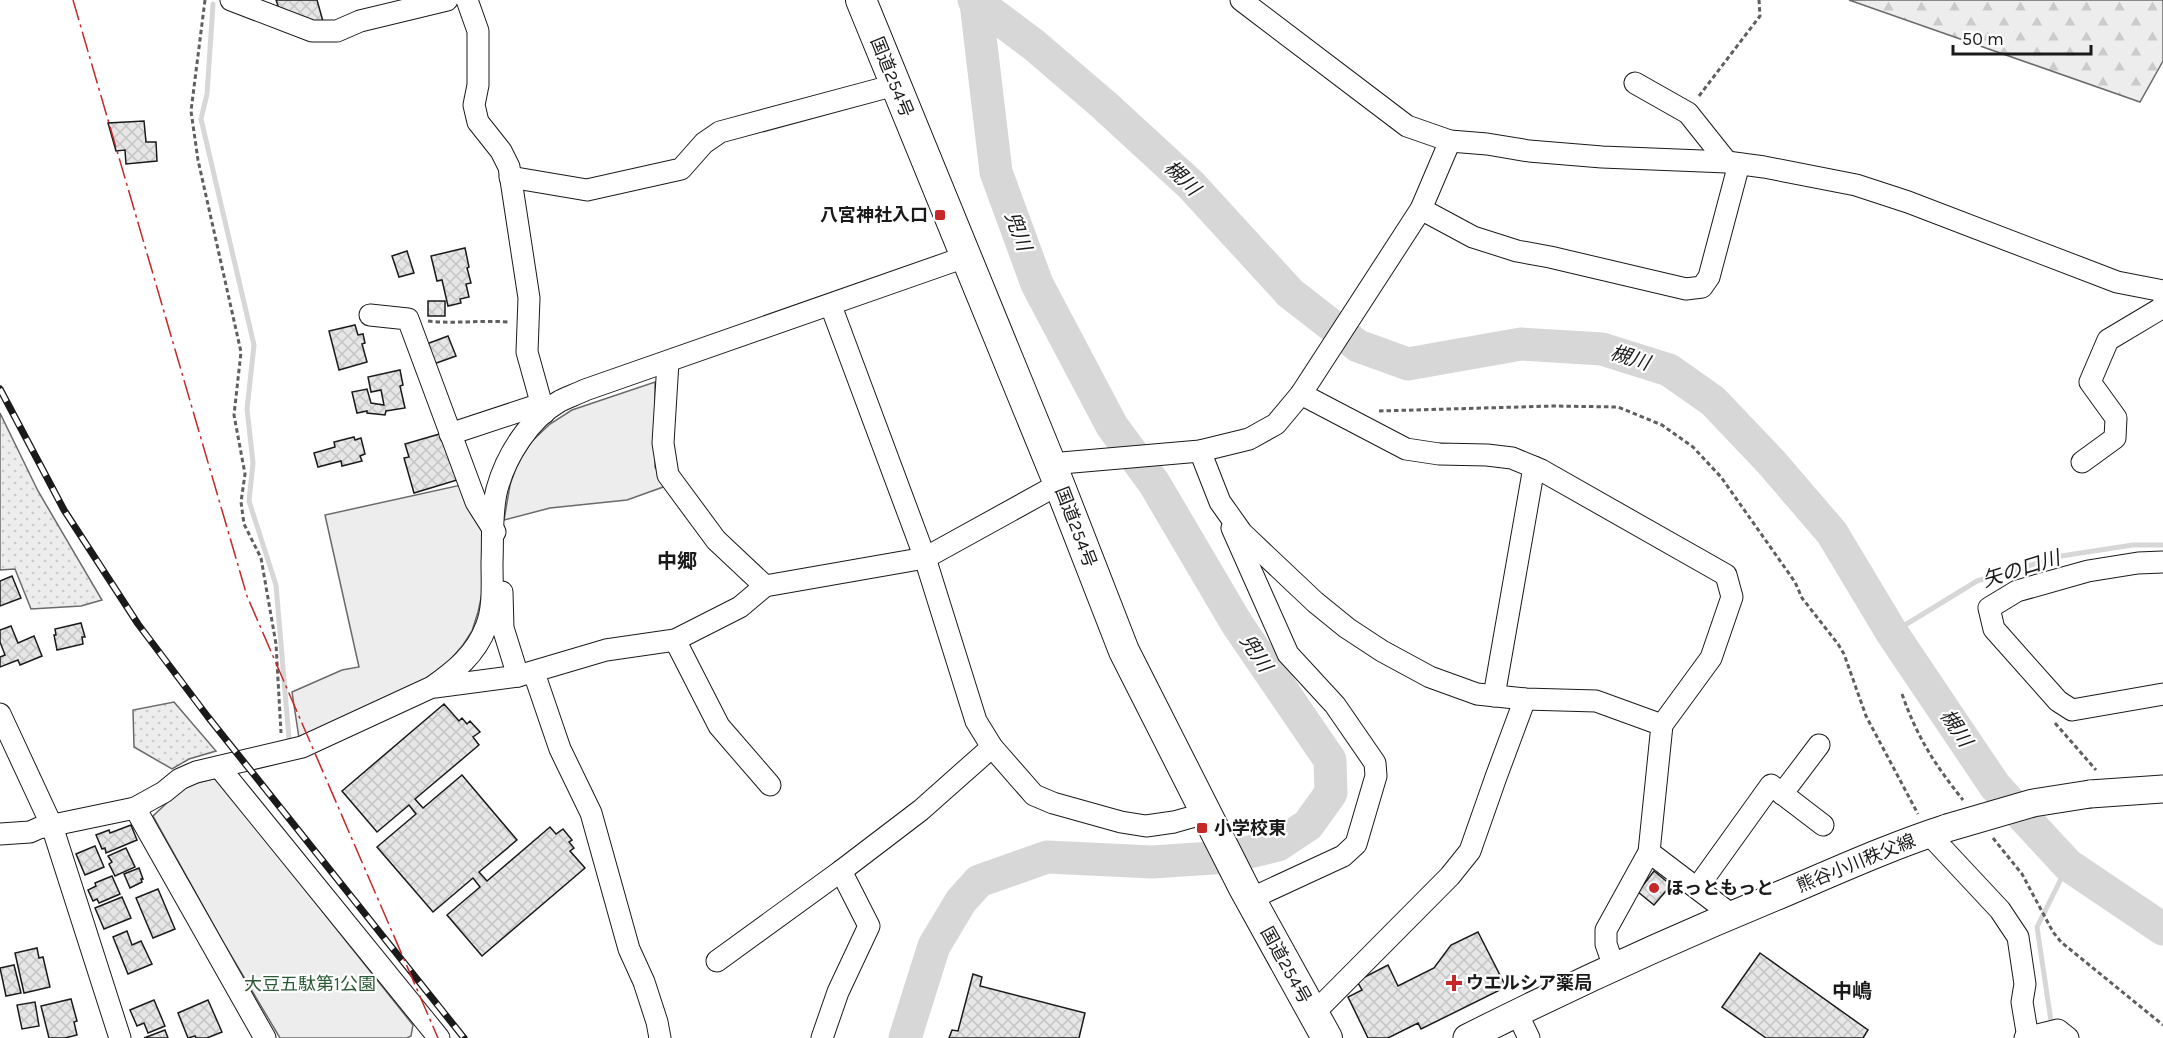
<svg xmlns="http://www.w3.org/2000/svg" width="2163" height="1038" viewBox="0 0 2163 1038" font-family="Karla,'Noto Sans JP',sans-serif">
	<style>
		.grass { fill: url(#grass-dots); stroke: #6a6a6a; stroke-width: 1.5 }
		.forest { fill: url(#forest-firs); stroke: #6a6a6a; stroke-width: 1.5 }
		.built { fill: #ededed; stroke: #6a6a6a; stroke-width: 1.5 }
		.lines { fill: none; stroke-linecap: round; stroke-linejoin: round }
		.stream { stroke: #d7d7d7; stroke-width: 5 }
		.river { stroke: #d7d7d7; stroke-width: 33 }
		.building { fill: url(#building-cross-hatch); stroke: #1a1a1a; stroke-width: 1.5 }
		.minor-casing { stroke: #1a1a1a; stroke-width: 23 }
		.major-casing { stroke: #1a1a1a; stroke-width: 29 }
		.highway-casing { stroke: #1a1a1a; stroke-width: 32 }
		.path { stroke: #5f5f5f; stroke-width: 3; stroke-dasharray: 4.5 3; stroke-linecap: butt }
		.minor { stroke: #fff; stroke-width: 21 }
		.major { stroke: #fff; stroke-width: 27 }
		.highway { stroke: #fff; stroke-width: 30 }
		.rail-casing { stroke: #1a1a1a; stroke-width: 7 }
		.rail { stroke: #fff; stroke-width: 4.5; stroke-dasharray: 14; stroke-linecap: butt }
		.major-bridge-casing { stroke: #1a1a1a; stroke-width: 29; stroke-linecap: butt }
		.major-bridge { stroke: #fff; stroke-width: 27 }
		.power { stroke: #c62828; stroke-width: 1.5; stroke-dasharray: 21 4.5 3 4.5; stroke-linecap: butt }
		.poi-dot { fill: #c62828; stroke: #fff; stroke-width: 2 }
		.labels { text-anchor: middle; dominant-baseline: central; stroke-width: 4.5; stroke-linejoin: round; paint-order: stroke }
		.street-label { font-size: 18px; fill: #1a1a1a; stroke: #fff }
		.poi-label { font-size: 18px; font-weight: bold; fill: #1a1a1a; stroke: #fff; text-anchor: start }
		.park-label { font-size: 18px; fill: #2b5a34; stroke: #fff }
		.water-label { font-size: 20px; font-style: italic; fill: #1a1a1a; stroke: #fff }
		.neighbourhood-label { font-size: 20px; font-weight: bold; fill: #1a1a1a; stroke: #fff }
	</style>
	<defs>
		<pattern id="grass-dots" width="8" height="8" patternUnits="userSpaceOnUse" patternTransform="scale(1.5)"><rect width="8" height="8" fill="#ededed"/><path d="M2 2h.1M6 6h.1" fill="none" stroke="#cbcbcb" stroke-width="1.8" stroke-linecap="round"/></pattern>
		<pattern id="forest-firs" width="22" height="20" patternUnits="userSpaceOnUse" patternTransform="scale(1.5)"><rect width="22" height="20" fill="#ededed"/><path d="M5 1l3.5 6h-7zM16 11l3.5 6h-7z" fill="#cbcbcb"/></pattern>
		<pattern id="building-cross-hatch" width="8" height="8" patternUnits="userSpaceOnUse" patternTransform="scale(1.5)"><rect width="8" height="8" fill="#e6e6e6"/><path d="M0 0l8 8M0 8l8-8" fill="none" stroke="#c5c5c5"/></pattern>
	</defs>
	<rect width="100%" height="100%" fill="#fff"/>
	<g class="grass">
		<path d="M0,413L38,491L102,600L81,606L31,609L15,569L0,570Z"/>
		<path d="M174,702L216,751L189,759L172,769L134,747L133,710Z"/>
	</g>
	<path class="forest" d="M1849,0H2163V61L2140,102Z"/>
	<g class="built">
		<path d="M655,382V467L666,486L627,500L550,508L504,520L510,485L518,461L531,442L550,424L572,410Z"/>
		<path d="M461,485L482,529L484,569L482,594L478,612L472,631L463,645L445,666L420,684L299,738L292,692L342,670L359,667L325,515Z"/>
		<path d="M216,778L413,1025L411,1036L407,1038H280L226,947L153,816L185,786Z"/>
	</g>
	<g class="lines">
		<g class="stream">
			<path d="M213,4L207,94L201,119L254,345L247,409L253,463L249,501L276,585L289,739"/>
			<path d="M1892,633L1977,581L2061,556L2133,545H2163"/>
			<path d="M2052,1028L2037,927L2068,865"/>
		</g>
		<g class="river">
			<path d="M974,0L1034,45L1104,105L1191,185L1290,293L1358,346L1408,364L1521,344L1602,349L1669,370L1713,401L1771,462L1832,533L1892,633L1995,786L2068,865L2163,929"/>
			<path d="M905,1038L934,946L961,901L979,881L1047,857L1152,862L1228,857L1278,845L1308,825L1331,793L1330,760L1237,624L1154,483L1112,426L1037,284L996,172L976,3"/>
		</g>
	</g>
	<g class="building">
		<path d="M276,0H317L324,25L281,14Z"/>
		<path d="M144,121L146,142H156L157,161L126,164L125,150L116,151L108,123Z"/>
		<path d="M465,248L469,267L467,268L471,283L466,284L469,297L460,299L461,303L448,306L442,280L437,281L431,256Z"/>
		<path d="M407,251L414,273L399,277L392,256Z"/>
		<rect x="428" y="301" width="17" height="15"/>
		<path d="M355,325L358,335L363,334L365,343L362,344L367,362L339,370L329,331Z"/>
		<path d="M448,336L456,356L431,365L424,345Z"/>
		<path d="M400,370L403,385L400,386L405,408L386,411L385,415L367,413V411L357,413L352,392L367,389L371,403L384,405L381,390L371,392L368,377Z"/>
		<path d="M443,433L457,480L414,493L404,458L409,457L405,444Z"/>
		<path d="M354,437L355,440L361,438L365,454L360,456L362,461L342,466L341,461L318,467L314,453L335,447L334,442Z"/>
		<path d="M12,576L21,598L0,606V581Z"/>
		<path d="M81,623L85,637H82L83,644L57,650L54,635H56L55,629Z"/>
		<path d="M11,626L18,643L34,636L42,656L20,665L18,660L0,667V657L5,655L0,642V630Z"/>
		<path d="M444,704L459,721L462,718L467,724L470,721L480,732L473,737L479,745L415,799L423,808L462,775L517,840L479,872L487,881L550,827L556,834L563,829L572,840L569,842L574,848L570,851L585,868L482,956L447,915L480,887L473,878L433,912L377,847L416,814L409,805L377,832L342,791Z"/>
		<path d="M131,825L137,840L106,853L105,848L102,849L96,835L109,830L110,833Z"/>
		<path d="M95,846L104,867L85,875L76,854Z"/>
		<path d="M126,848L135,867L115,876L109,864L112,862L108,856Z"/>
		<path d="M139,868L143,879H141L142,882L130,888L124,874Z"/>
		<path d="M1654,871L1671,885L1654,905L1638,892Z"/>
		<path d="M112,876L120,894L99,903L97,899L93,901L88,890L96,886L95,883Z"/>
		<path d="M158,889L175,929L153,938L136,898Z"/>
		<path d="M122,897L131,918L104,929L95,908Z"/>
		<path d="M127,931L132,945L141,941L152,964L128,974L113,937Z"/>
		<path d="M1478,932L1506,987L1421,1029L1418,1023L1388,1038H1368L1348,997L1362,990L1357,981L1388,965L1398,986L1434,968L1451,945Z"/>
		<path d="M37,948L39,958L43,957L50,987L24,993L15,953Z"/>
		<path d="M1760,953L1868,1030L1863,1038H1766L1722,1007Z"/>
		<path d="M14,965L21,993L6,996L0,968Z"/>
		<path d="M973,974L982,977L980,986L1085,1013L1079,1038H949L952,1030L958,1031Z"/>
		<path d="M71,999L77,1021L74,1022L77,1035L65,1038H49L41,1006Z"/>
		<path d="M154,1000L165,1026L148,1033L144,1023L137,1026L130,1010Z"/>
		<path d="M208,1000L222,1032L207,1038H196L195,1036L188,1038L178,1013Z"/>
		<path d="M35,1002L39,1026L22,1029L17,1005Z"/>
		<path d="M165,1030L168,1038H144Z"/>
	</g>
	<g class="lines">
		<g class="minor-casing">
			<g id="minor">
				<path d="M231,0L312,31H337L360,21L447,0"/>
				<path d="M467,0L478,31V85L474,105L478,122L501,151L509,167L529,298L527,352L544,413"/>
				<path d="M1241,0L1407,126L1450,141L1487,144L1529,151L1602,157L1727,162L1764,167L1856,185L1908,202L2117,282L2163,291"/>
				<path d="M1635,83L1688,113L1727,162"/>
				<path d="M510,177L587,190L681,169L704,143L720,132L895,85"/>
				<path d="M1421,209L1473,237L1517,251L1550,257L1686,289L1702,287L1709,277L1739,164"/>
				<path d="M831,306L925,558L976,721L992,747L1034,795L1053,803L1121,822L1146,826L1174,822L1206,813"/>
				<path d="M370,315L408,319L476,502L495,532"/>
				<path d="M668,362L663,443L668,475L716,540L765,586"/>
				<path d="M1301,394L1406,449L1439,454L1487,455L1512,458L1541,470L1726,575L1732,597L1711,658L1662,725L1649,852L1606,930V944L1614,967"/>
				<path d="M450,434L541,404"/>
				<path d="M1200,451L1220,502L1242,533L1315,602L1347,628L1382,651L1430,677L1477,694L1525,699L1596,701L1662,725"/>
				<path d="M2082,462L2115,438L2116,418L2090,382L2108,340L2160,309L2163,305"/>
				<path d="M1050,464L1200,451L1249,439L1276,424L1301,394L1421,209L1450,141"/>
				<path d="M1232,528L1288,654L1335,705L1375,763L1376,776L1356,844L1343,856L1250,899"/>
				<path d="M2163,562L2138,563L2088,571L2017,591L1989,608L1994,629L2058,701L2072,710L2163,694"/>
				<path d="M502,592L503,628L518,676"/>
				<path d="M675,640L719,726L770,785"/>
				<path d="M534,673L560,749L591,813L629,949L644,982L657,1022L660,1038"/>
				<path d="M435,687L518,676L606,650L675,640L740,607L765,586L925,558L1059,484"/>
				<path d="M1494,696L1534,467"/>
				<path d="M0,714L52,826L120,1038"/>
				<path d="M219,767L439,1038"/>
				<path d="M1782,794L1819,745"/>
				<path d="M135,808L265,1038"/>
				<path d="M0,834L30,832L39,828L135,808L164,792L180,779L196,772L302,747L432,687C455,671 476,654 486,627C494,608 492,583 492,563C493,539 491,512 497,489C506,456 529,419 560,401C568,397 577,394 585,390L965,257"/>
				<path d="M1929,834L2000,910L2018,937L2025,984L2022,1002L2028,1038"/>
				<path d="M1649,852L1732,915"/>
				<path d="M1697,888L1771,785L1823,825"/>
				<path d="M717,961L841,871L921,810L992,747"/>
				<path d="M1517,1013L1529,1038"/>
				<path d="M1313,1014L1450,876L1470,851L1496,777L1525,699"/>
				<path d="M822,1038L838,992L869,926L841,871"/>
				<path d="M2025,1038L2058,1030L2068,1038"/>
			</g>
		</g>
		<g class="major-casing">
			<g id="major">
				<path d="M2090,794L2163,789"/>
				<path d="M1467,1038C1570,986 1675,938 1782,894C1836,871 1891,846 1947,828"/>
			</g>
		</g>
		<g class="highway-casing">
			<path id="highway" d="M861,0L1059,484L1124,651L1244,888L1327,1038"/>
		</g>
		<g class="path">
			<path d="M205,0L191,111L198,160L241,352L234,415L245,474L241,502L244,524L261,558L276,644L281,733"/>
			<path d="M1699,96L1760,16L1759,0"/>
			<path d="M428,321C455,324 481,320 508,322"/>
			<path d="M1379,411L1554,406L1618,407L1662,425L1693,447L1721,477L1795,582L1802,598L1838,644L1844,654L1866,716L1918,814"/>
			<path d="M1902,694C1917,737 1935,765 1963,800"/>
			<path d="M2055,723L2096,770"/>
			<path d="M1993,838L2022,874L2053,932L2061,942L2163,1025"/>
		</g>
		<use href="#minor" class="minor"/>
		<use href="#major" class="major"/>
		<use href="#highway" class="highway"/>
		<g class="rail-casing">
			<path id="rail" d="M0,389L64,510L138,624L208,717L464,1038"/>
		</g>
		<use href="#rail" class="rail"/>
		<g class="major-bridge-casing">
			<path id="major-bridge" d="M1947,828L2033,803L2090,794"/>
		</g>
		<use href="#major-bridge" class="major-bridge"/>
		<path class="power" d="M73,0L247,596L438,1038"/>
	</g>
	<g class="poi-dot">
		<rect x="934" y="209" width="12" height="12" rx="3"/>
		<rect x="1196" y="822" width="12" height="12" rx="3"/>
		<circle cx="1654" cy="888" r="6"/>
		<path d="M1451 974h6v6h6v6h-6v6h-6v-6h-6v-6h6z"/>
	</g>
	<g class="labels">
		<g class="street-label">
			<text transform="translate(892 77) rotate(68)">国道254号</text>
			<text transform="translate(1076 527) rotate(69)">国道254号</text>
			<text transform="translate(1856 863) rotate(-22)">熊谷小川秩父線</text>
			<text transform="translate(1286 965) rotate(61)">国道254号</text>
		</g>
		<g class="poi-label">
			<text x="928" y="215" text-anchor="end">八宮神社入口</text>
			<text x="1214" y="828">小学校東</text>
			<text x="1666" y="888">ほっともっと</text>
			<text x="1466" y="983">ウエルシア薬局</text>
		</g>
		<g class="park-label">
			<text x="310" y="984">大豆五駄第1公園</text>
		</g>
		<g class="water-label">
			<text transform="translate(1182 178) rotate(44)">槻川</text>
			<text transform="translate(1018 231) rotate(70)">兜川</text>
			<text transform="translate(1630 358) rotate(17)">槻川</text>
			<text transform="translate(2021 569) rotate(-17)">矢の口川</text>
			<text transform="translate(1256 653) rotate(56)">兜川</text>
			<text transform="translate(1956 728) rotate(56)">槻川</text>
		</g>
		<g class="neighbourhood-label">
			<text x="677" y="561">中郷</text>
			<text x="1852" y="991">中嶋</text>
		</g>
	</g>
	<path d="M1953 45v9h138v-9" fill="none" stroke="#1a1a1a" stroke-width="3"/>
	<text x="1962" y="45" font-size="18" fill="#1a1a1a" stroke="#ffffff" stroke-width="4.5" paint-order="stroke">50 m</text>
</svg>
